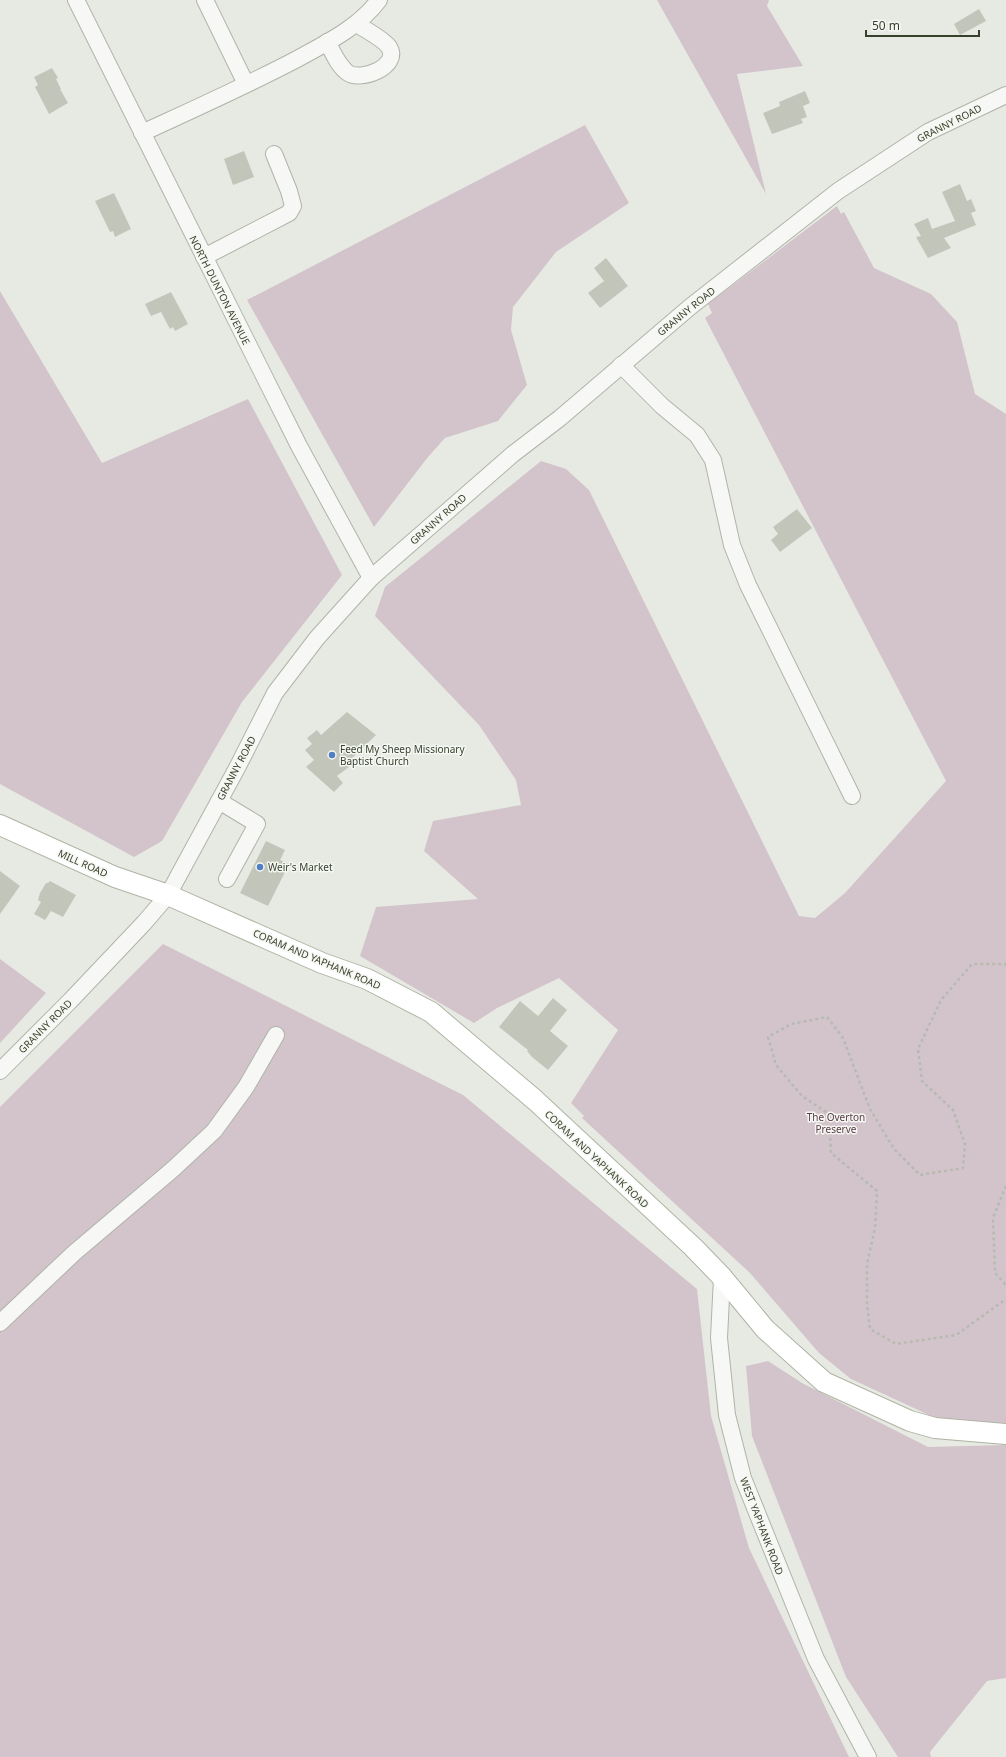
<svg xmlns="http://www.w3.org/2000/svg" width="1006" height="1757" viewBox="0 0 1006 1757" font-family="'Noto Sans',sans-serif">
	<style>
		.green { fill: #d3c4cc }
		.building { fill: #c2c6ba }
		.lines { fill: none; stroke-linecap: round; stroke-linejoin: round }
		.minor-casing { stroke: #afb4a8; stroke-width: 18 }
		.major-casing { stroke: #aeb4a3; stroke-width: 22 }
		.path { stroke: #b6bab1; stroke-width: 2.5; stroke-dasharray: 3 3; stroke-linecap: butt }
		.minor { stroke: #f7f8f5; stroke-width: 16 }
		.major { stroke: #fff; stroke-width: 20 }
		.poi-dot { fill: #527fc4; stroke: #f5f7f2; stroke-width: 1.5 }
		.labels { text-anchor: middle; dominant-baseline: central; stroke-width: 3; stroke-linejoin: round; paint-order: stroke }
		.street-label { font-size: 10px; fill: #38412c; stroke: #f5f7f2 }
		.poi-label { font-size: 10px; fill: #38412c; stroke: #f5f7f2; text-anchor: start }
		.park-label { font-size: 10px; fill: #5b3a48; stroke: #f5f7f2 }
	</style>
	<rect width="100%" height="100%" fill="#e7eae3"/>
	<g class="green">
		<path d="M657,0H769L767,6L803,66L737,74L766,194Z"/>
		<path d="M585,125L629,203L556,252L513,307L511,330L527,385L498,421L445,438L428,457L374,527L247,300Z"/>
		<path d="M837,206L841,214L844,212L874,268L931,294L957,322L975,394L1006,414V1424L942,1421L851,1379L819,1353L750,1273L582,1118L584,1116L571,1103L618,1030L559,978L497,1008L474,1023L360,956L376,907L478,899L424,851L433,821L521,805L516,780L479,725L375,616L385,587L541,461L566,469L589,490L799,916L815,918L845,893L946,781L705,318L712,313L708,304Z"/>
		<path d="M0,291L102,463L248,399L342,575L242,702L162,841L134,857L0,784Z"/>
		<path d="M163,944L463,1095L697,1289L711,1416L749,1548L849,1757H0V1107Z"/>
		<path d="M0,959L46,993L0,1043Z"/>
		<path d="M768,1361L802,1383L928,1447L1006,1445V1678L987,1681L930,1752L931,1757H898L846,1677L752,1436L746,1366Z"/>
	</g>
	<g class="building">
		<path d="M979,9L986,21L960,35L954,24Z"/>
		<path d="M52,68L58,78L56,79L61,89H60L68,103L49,114L35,87L38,85L34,77Z"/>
		<path d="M805,91L810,103L803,106L807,117L801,119L803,123L772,134L763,113L780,106L779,102Z"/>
		<path d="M244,151L254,177L233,185L224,159Z"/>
		<path d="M960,184L967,201L971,199L976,211L971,213L976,225L944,238L951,248L928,258L916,237L921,236L914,224L928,218L932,229L955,221L942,192Z"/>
		<path d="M114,193L131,229L115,237L113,231L110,232L95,201Z"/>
		<path d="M606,258L628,286L600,308L588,293L604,281L594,268Z"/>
		<path d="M171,292L188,324L175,331L173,327L170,329L161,312L151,316L145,304Z"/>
		<path d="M797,509L812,528L780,552L771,540L778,534L773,527Z"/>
		<path d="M347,712L376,735L349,761V767L337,776L343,783L334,792L306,767L314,760L305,750L312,744L307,738L317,730L321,735Z"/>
		<path d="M266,841L285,850L280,860L289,864L268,906L240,893Z"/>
		<path d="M0,871L20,886L0,914Z"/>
		<path d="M50,881L76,895L63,917L51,911L45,920L34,914L41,902L38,900L40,893L46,883H48Z"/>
		<path d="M553,998L567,1010L550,1031L568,1046L548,1070L532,1057L527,1051L528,1050L499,1027L520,1001L538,1016Z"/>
	</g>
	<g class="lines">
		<g class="minor-casing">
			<g id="minor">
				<path d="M76,0L299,446L371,578"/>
				<path d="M205,0L246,84"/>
				<path d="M327,42C333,52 338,66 348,73C361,82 401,66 389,47C383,39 365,29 356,24"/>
				<path d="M142,133C194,109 248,85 299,58C328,42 359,27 379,0"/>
				<path d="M204,257L289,213L293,206L289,191L274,154"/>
				<path d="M621,365L662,406L697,435L713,460L732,545L748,585L852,796"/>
				<path d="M219,801L257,824L227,879"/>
				<path d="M0,1071L70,1001L144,923L168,895L237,768L275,693L317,638L371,578L513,454L560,418L690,307L838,191L928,132L1006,95"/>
				<path d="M722,1277L719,1338L727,1415L743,1478L816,1659L868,1757"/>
				<path d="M0,1323L74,1253L172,1170L214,1131L246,1087L276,1035"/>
			</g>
		</g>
		<g class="major-casing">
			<path id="major" d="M0,825L115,877L168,895L322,963L367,979L431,1012L535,1100L693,1247L722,1277L765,1329L824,1382L910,1421L935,1428L1006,1434"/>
		</g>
		<g class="path">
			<path d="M1006,966L1005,964H972L941,1000L918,1049L922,1081L953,1110L965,1144L963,1168L920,1175L894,1149L870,1109L843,1038L827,1017L791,1024L768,1037L776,1065L802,1096L829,1114L831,1153L877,1191L875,1228L867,1264V1305L870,1329L896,1344L956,1335L1006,1299"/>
			<path d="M1006,1186L993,1218L995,1273L1006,1285"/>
		</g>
		<use href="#minor" class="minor"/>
		<use href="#major" class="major"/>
	</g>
	<g class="poi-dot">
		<circle cx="332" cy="755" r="4"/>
		<circle cx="260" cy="867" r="4"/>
	</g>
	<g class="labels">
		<g class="street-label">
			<text transform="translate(949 123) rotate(-27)">GRANNY ROAD</text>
			<text transform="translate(220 290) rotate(63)">NORTH DUNTON AVENUE</text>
			<text transform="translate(686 311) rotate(-39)">GRANNY ROAD</text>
			<text transform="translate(438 519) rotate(-41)">GRANNY ROAD</text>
			<text transform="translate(236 768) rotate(-62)">GRANNY ROAD</text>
			<text transform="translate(83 863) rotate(24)">MILL ROAD</text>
			<text transform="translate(317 959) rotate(23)">CORAM AND YAPHANK ROAD</text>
			<text transform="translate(45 1026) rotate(-45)">GRANNY ROAD</text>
			<text transform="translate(597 1159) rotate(43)">CORAM AND YAPHANK ROAD</text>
			<text transform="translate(762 1526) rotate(69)">WEST YAPHANK ROAD</text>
		</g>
		<g class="poi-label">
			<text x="340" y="749">Feed My Sheep Missionary<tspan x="340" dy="12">Baptist Church</tspan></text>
			<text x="268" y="867">Weir's Market</text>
		</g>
		<g class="park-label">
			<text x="836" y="1117">The Overton<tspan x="836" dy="12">Preserve</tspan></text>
		</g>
	</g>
	<path d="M866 30v6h113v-6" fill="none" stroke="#38412c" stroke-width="2"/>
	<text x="872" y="30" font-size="12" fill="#38412c" stroke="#f5f7f2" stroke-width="3" paint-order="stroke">50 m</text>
</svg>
